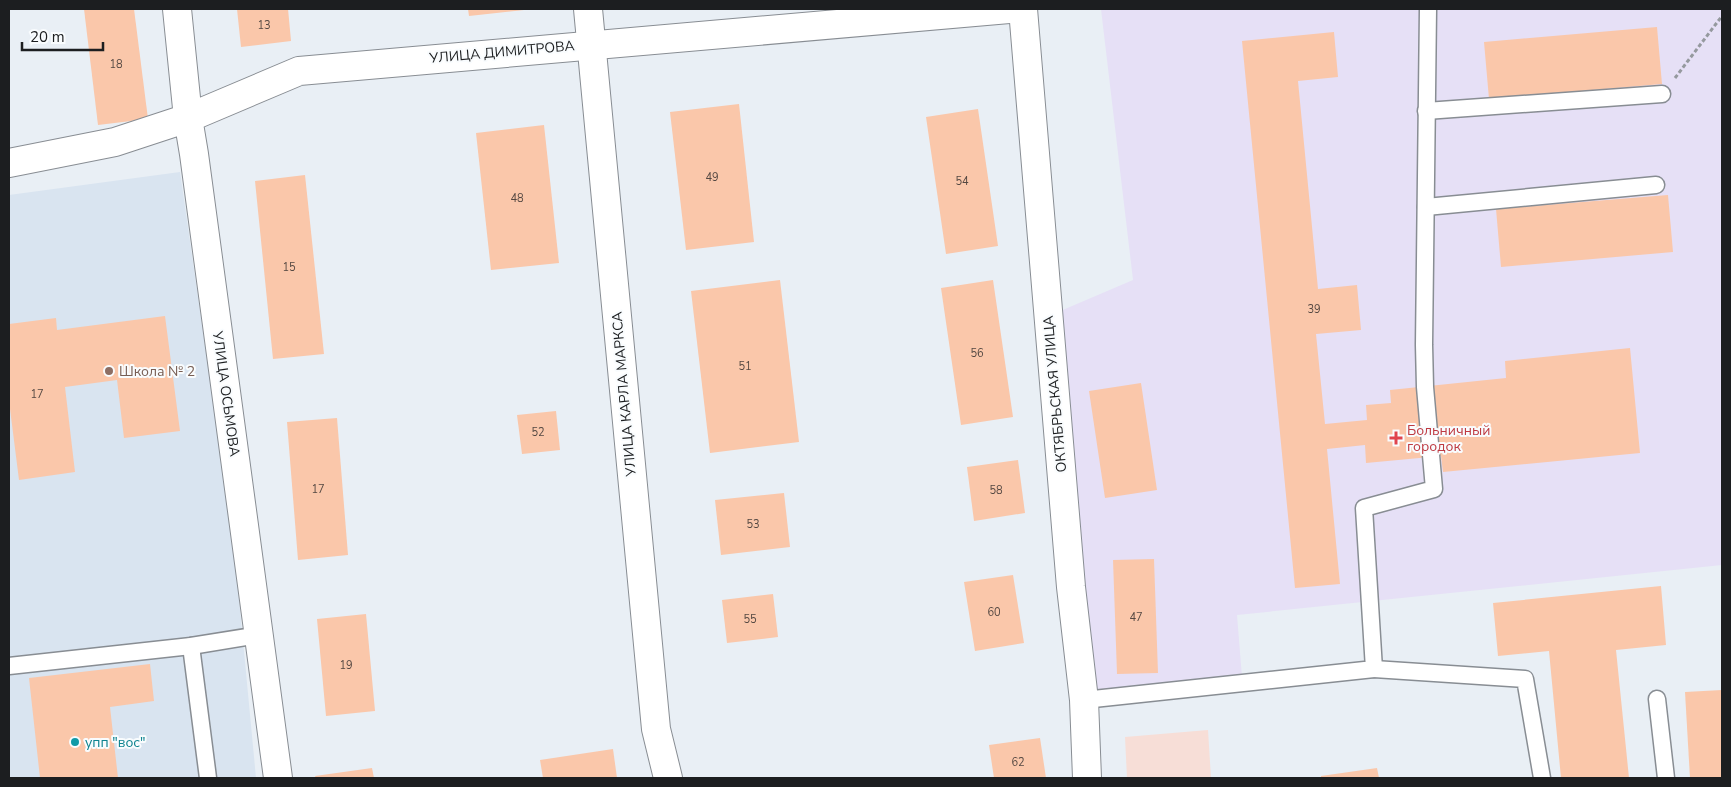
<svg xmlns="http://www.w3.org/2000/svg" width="1731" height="787" viewBox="0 0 1731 787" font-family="'Nunito Sans',sans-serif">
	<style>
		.commercial { fill: #f7ded7 }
		.built { fill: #d9e4f0 }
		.medical { fill: #e6e0f6 }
		.building { fill: #fac7aa }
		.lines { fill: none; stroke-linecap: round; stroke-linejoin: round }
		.service-casing { stroke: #888d93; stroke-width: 19 }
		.minor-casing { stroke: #888d93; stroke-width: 30 }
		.path { stroke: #95999e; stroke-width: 3; stroke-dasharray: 4 2.5; stroke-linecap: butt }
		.service { stroke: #fff; stroke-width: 16 }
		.minor { stroke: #fff; stroke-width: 28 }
		.education-dot { fill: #8d6e63; stroke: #f9fcfe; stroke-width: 2 }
		.health-dot { fill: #e0444e; stroke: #f9fcfe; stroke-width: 2 }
		.culture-dot { fill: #0f9aa8; stroke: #f9fcfe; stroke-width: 2 }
		.labels { text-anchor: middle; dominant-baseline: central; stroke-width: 4; stroke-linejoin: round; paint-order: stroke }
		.number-label { font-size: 11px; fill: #544842 }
		.street-label { font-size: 14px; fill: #1c1e20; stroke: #f9fcfe }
		.education-label { font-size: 14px; fill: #785e54; stroke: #f9fcfe; text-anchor: start }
		.health-label { font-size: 14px; fill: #be3a42; stroke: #f9fcfe; text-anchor: start }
		.culture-label { font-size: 14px; fill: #0d838f; stroke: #f9fcfe; text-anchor: start }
	</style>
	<rect width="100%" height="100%" fill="#e9eff5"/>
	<path class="commercial" d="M1208,730L1211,778H1127L1125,737Z"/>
	<path class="built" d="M180,172L234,546L256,778H9V195Z"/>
	<path class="medical" d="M1101,9H1722V565L1237,615L1242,677L1096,692L1058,312L1133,280Z"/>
	<g class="building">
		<path d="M84,9H134L148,119L98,125Z"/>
		<path d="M237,9H288L291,41L241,47Z"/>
		<path d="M468,9H524V10L469,16Z"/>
		<path d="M1657,27L1662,84L1489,99L1484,42Z"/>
		<path d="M1334,32L1338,77L1298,81L1318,289L1357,285L1361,330L1316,334L1325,424L1367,420L1366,405L1391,403L1390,390L1506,378L1505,361L1630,348L1640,453L1443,472L1441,456L1366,463L1365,445L1327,449L1340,584L1295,588L1242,41Z"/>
		<path d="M739,104L754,242L686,250L670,112Z"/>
		<path d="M978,109L998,246L946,254L926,117Z"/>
		<path d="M544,125L559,263L491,270L476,133Z"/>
		<path d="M305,175L324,354L273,359L255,181Z"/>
		<path d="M1668,195L1673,252L1501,267L1496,209Z"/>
		<path d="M780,280L799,442L710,453L691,291Z"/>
		<path d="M993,280L1013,417L961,425L941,288Z"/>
		<path d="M165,316L180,431L124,438L117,380L65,387L75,472L19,480L9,401V324L56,318L57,330Z"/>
		<path d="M1141,383L1157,490L1105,498L1089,391Z"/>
		<path d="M556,411L560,450L522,454L517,415Z"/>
		<path d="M337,418L348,555L298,560L287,422Z"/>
		<path d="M1018,460L1025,513L974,521L967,467Z"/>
		<path d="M784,493L790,547L721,555L715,500Z"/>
		<path d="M1154,559L1158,673L1117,674L1113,560Z"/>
		<path d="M1013,575L1024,643L975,651L964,582Z"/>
		<path d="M1661,586L1666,645L1616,650L1629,778H1561L1549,651L1498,656L1493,603Z"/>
		<path d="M773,594L778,637L727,643L722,600Z"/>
		<path d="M366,614L375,711L326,716L317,619Z"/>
		<path d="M150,664L154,701L110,707L118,778H40L29,678Z"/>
		<path d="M1722,690V778H1690L1685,692Z"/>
		<path d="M1040,738L1046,778H994L989,745Z"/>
		<path d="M613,749L617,778H543L540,760Z"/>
		<path d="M372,768L374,778H316L315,776Z"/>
		<path d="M1377,768L1379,778H1321V776Z"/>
	</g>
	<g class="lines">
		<g class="service-casing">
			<g id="service">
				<path d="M1426,111L1662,94"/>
				<path d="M1426,207L1656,185"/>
				<path d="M191,646L208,778"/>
				<path d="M9,666L191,646L259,635"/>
				<path d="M1374,669L1525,679L1542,778"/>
				<path d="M1657,699L1666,778"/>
				<path d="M1084,700L1374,669L1364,508L1434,489L1425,387L1424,345L1428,9"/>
			</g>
		</g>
		<g class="minor-casing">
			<g id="minor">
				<path d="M177,9L188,118L194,154L278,778"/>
				<path d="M588,9L656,729L668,778"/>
				<path d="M1023,9L1071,587L1084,700L1087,778"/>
				<path d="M9,163L115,142L188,118L299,71L1009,9"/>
			</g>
		</g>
		<path class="path" d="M1675,78L1722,16"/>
		<use href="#service" class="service"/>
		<use href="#minor" class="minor"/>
	</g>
	<circle class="education-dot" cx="109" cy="371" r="5"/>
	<path class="health-dot" d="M1393.5 430.5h5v5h5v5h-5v5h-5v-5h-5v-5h5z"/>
	<circle class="culture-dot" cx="75" cy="742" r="5"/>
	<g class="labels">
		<g class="number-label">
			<text x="264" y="25">13</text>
			<text x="116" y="64">18</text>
			<text x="712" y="177">49</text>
			<text x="962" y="181">54</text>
			<text x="517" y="198">48</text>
			<text x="289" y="267">15</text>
			<text x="1314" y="309">39</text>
			<text x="977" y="353">56</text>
			<text x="745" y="366">51</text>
			<text x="37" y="394">17</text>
			<text x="538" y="432">52</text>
			<text x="318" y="489">17</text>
			<text x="996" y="490">58</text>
			<text x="753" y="524">53</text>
			<text x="994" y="612">60</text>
			<text x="1136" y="617">47</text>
			<text x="750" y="619">55</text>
			<text x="346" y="665">19</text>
			<text x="1018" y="762">62</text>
		</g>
		<g class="street-label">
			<text transform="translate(502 52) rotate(-5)">УЛИЦА ДИМИТРОВА</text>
			<text transform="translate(226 394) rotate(82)">УЛИЦА ОСЬМОВА</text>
			<text transform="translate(624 394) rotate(-95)">УЛИЦА КАРЛА МАРКСА</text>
			<text transform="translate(1055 394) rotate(-95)">ОКТЯБРЬСКАЯ УЛИЦА</text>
		</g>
		<g class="education-label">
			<text x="119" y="371">Школа № 2</text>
		</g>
		<g class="health-label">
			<text x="1407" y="430">Больничный<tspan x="1407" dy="16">городок</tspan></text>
		</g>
		<g class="culture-label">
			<text x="85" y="742">упп "вос"</text>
		</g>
	</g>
	<rect width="1731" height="787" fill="none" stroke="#1c1e20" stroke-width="20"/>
	<path d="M22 42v8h81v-8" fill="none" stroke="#1c1e20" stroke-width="2.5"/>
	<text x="30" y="42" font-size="15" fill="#1c1e20" stroke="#f9fcfe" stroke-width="4" paint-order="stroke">20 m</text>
</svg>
